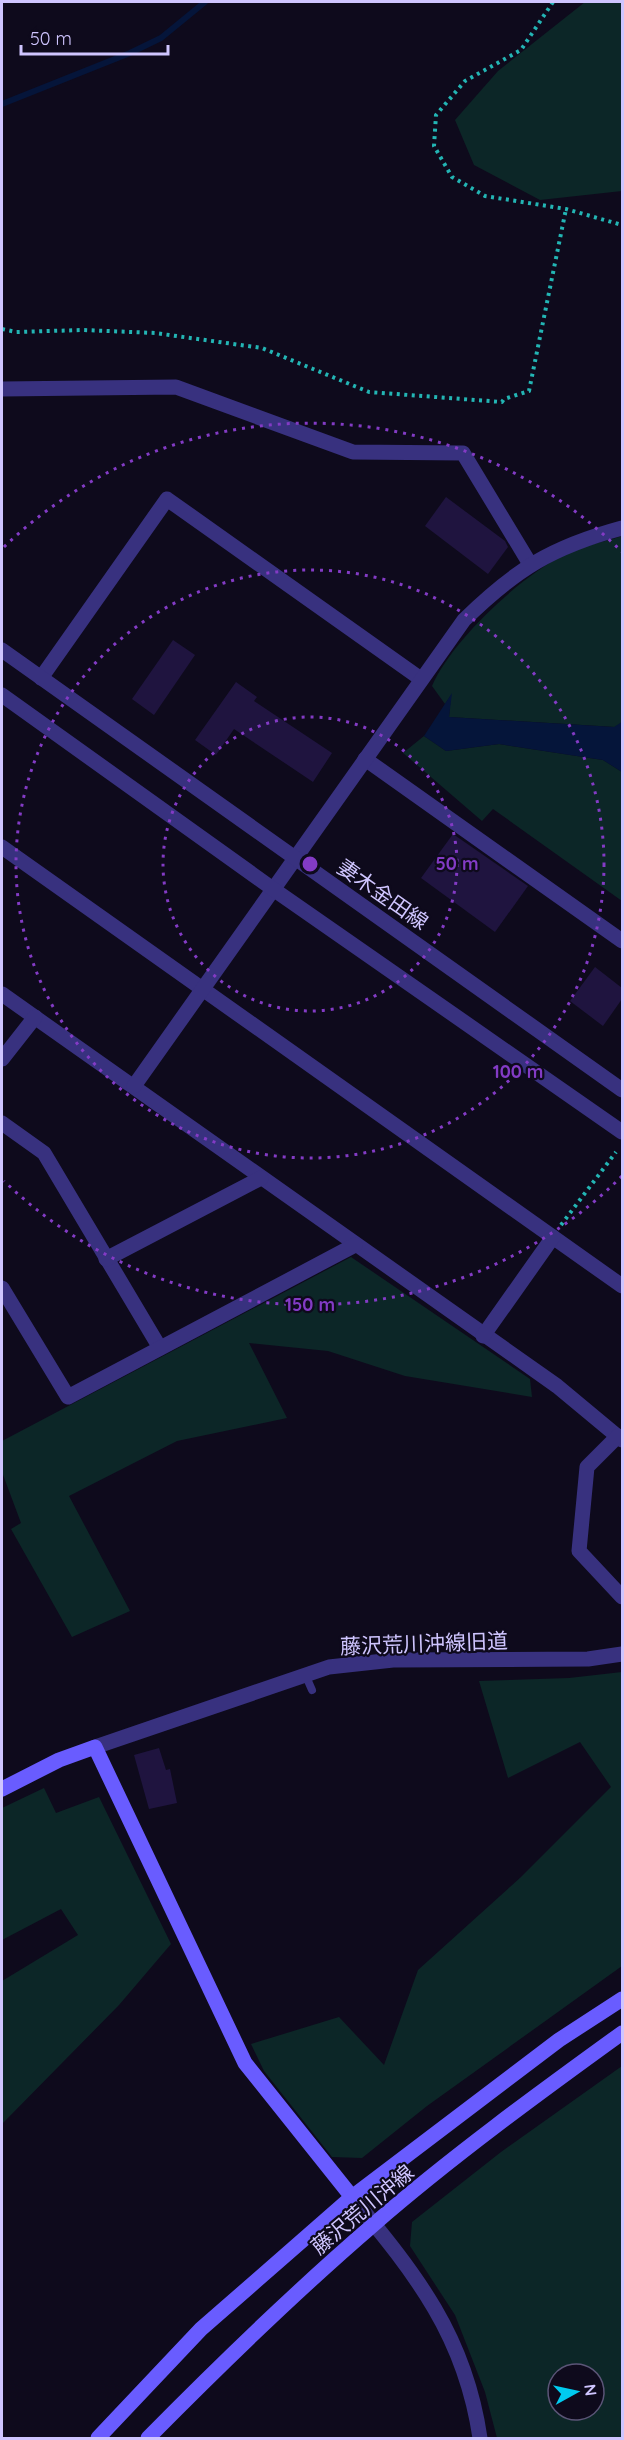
<svg xmlns="http://www.w3.org/2000/svg" width="624" height="2440" viewBox="0 0 624 2440" font-family="Quicksand,'Noto Sans JP',sans-serif">
	<style>
		.green { fill: #0c2627; fill-rule: evenodd }
		.water { fill: #05153a }
		.lines { fill: none; stroke-linecap: round; stroke-linejoin: round }
		.stream { stroke: #05153a; stroke-width: 6 }
		.building { fill: #1f143f }
		.path { stroke: #23b5b4; stroke-width: 4; stroke-dasharray: 3 4.5; stroke-linecap: butt }
		.service { stroke: #38317f; stroke-width: 8 }
		.minor { stroke: #38317f; stroke-width: 15 }
		.tertiary { stroke: #38317f; stroke-width: 15 }
		.secondary { stroke: #695cff; stroke-width: 15 }
		.ring { fill: none; stroke: #833bc5; stroke-width: 3; stroke-dasharray: 3 6 }
		.labels { text-anchor: middle; dominant-baseline: central; stroke-width: 4.5; stroke-linejoin: round; paint-order: stroke }
		.street-label { font-size: 21px; fill: #cfc5ff; stroke: #0e0a1c }
		.centre { fill: #833bc5; stroke: #0e0a1c; stroke-width: 3 }
		.ring-label { font-size: 18px; text-anchor: middle; font-weight: bold; fill: #833bc5; stroke: #0e0a1c; stroke-width: 4.5; stroke-linejoin: round; paint-order: stroke }
	</style>
	<rect width="100%" height="100%" fill="#0e0a1c"/>
	<g class="green">
		<path d="M585,2H622V191L540,200L474,165L455,120L498,71Z"/>
		<path d="M622,536V722L615,727L449,717L451,695L445,704L432,686C452,640 520,577 565,554C582,546 604,542 622,536Z"/>
		<path d="M424,736L446,751L499,744L603,760L622,772V901L493,809L482,821L403,753Z"/>
		<path d="M351,1257L530,1379L532,1397L405,1376L328,1351L249,1343L287,1418L177,1441L69,1496L130,1611L72,1637L11,1529L21,1523L2,1472V1441Z"/>
		<path d="M622,1672V1966L427,2106L362,2158L332,2157L264,2071L251,2044L339,2017L384,2065L418,1970L521,1877L611,1787L580,1742L508,1778L479,1681L569,1678Z"/>
		<path d="M44,1788L56,1813L99,1797L171,1944L119,2005L2,2124V1981L78,1935L61,1909L2,1940V1808Z"/>
		<path d="M622,2066V2438H497L485,2392L455,2315L410,2246L412,2222L501,2152ZM558,2374H594V2410H558Z"/>
	</g>
	<path class="water" d="M452,693L449,717L614,727L622,722V772L603,760L499,744L446,751L424,736Z"/>
	<g class="lines">
		<path class="stream" d="M2,104L130,53L161,38L205,2"/>
	</g>
	<g class="building">
		<path d="M446,497L505,541L508,547L488,574L425,526Z"/>
		<path d="M173,640L195,655L154,715L132,699Z"/>
		<path d="M236,682L257,697L254,701L332,753L313,782L234,729L216,755L195,740Z"/>
		<path d="M453,834L528,886L495,932L421,878Z"/>
		<path d="M595,967L622,988V999L603,1026L570,1001Z"/>
		<path d="M159,1748L166,1770L170,1769L177,1803L149,1809L134,1755Z"/>
	</g>
	<g class="lines">
		<g class="path">
			<path d="M553,2L521,50L465,81L436,115L434,146L452,177L485,196L566,209L622,225"/>
			<path d="M2,329L16,332L83,330L155,333L262,348L369,392L502,402L504,399L529,391L566,209"/>
			<path d="M561,1225L616,1152"/>
		</g>
		<path class="service" d="M305,1674L312,1690"/>
		<g class="minor">
			<path d="M2,389L176,387L353,452L463,453L530,564"/>
			<path d="M41,678L167,499L421,679"/>
			<path d="M365,759L622,941"/>
			<path d="M2,847L622,1286"/>
			<path d="M2,994L557,1386L622,1440"/>
			<path d="M2,1059L35,1017"/>
			<path d="M134,1086L464,620C516,569 552,547 622,528"/>
			<path d="M2,1123L44,1153L160,1348"/>
			<path d="M106,1259L261,1178"/>
			<path d="M2,1288L68,1397L355,1245"/>
			<path d="M483,1336L553,1237"/>
			<path d="M618,1436L587,1467L579,1551L622,1597"/>
			<path d="M95,1747L329,1667L393,1660L588,1659L622,1654"/>
		</g>
		<g class="tertiary">
			<path d="M2,650L622,1090"/>
			<path d="M2,695L273,889L622,1132"/>
			<path d="M352,2197C416,2275 465,2335 480,2438"/>
		</g>
		<g class="secondary">
			<path d="M2,1789L59,1760L95,1747L245,2063L352,2197"/>
			<path d="M98,2438L201,2329L352,2197L559,2040L622,1999"/>
			<path d="M148,2438C220,2365 294,2293 373,2225C450,2158 539,2093 622,2033"/>
		</g>
	</g>
	<g class="ring">
		<circle cx="310" cy="864" r="147"/>
		<circle cx="310" cy="864" r="294"/>
		<path d="M622 1176A441 441 0 0 1 4 1181M4 547A441 441 0 0 1 622 552"/>
	</g>
	<g class="labels">
		<g class="street-label">
			<text transform="translate(383 894) rotate(35)">妻木金田線</text>
			<text transform="translate(424 1643) rotate(-2)">藤沢荒川沖線旧道</text>
			<text transform="translate(362 2209) rotate(-40)">藤沢荒川沖線</text>
		</g>
	</g>
	<circle cx="310" cy="864" r="9" class="centre"/>
	<g class="ring-label">
		<text x="457" y="870">50 m</text>
		<text x="518" y="1078">100 m</text>
		<text x="310" y="1311">150 m</text>
	</g>
	<rect width="624" height="2440" fill="none" stroke="#cfc5ff" stroke-width="6"/>
	<g transform="translate(576 2392) rotate(82)"><circle r="28" fill="#0e0a1c" stroke="#5b5577" stroke-width="1.5"/>
	<path d="M0-4.5L10 22L0 15L-10 22Z" fill="#00cbf0"/>
	<text y="-9" font-size="16" font-weight="bold" text-anchor="middle" fill="#cfc5ff">N</text>
	</g>
	<path d="M21 45v9h147v-9" fill="none" stroke="#cfc5ff" stroke-width="3"/>
	<text x="30" y="45" font-size="18" fill="#cfc5ff" stroke="#0e0a1c" stroke-width="4.5" paint-order="stroke">50 m</text>
</svg>
